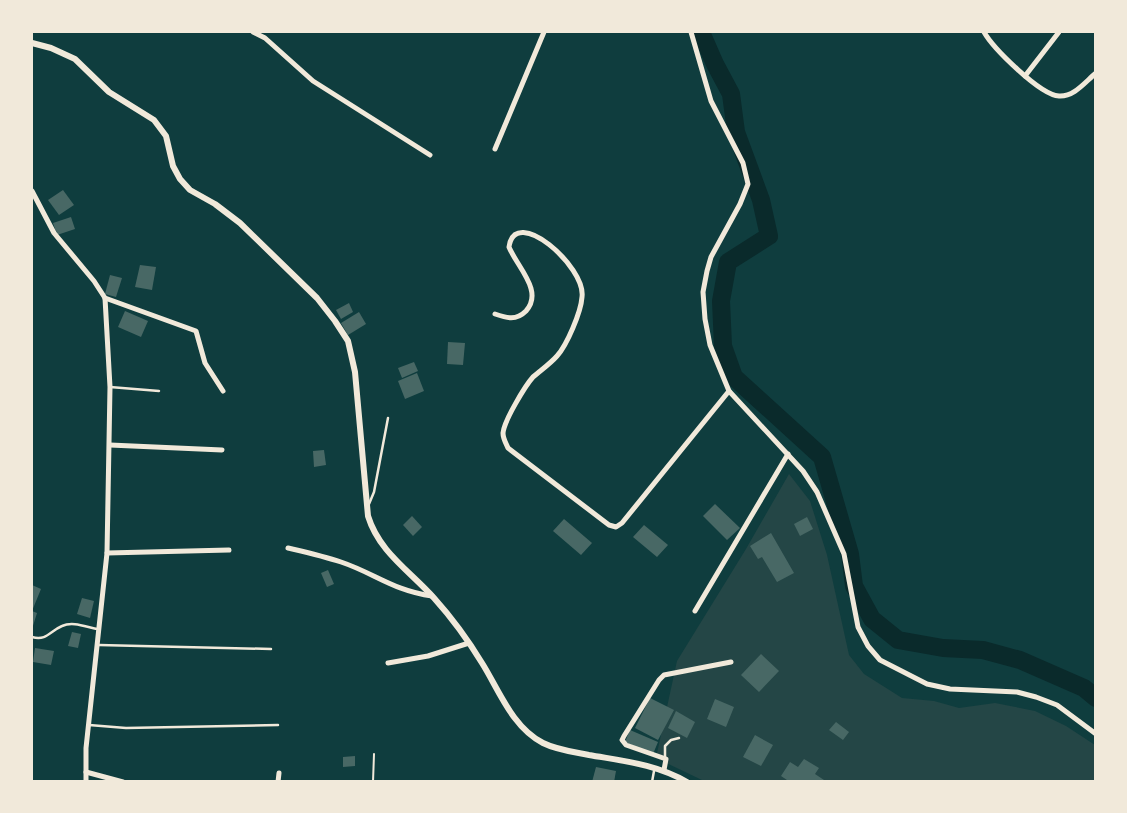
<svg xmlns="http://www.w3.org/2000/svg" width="1127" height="813" viewBox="0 0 1127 813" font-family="Bitter,serif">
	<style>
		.green { fill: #244646 }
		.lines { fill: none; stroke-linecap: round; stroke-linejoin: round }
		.river { stroke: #0a2a2b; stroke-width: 18 }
		.building { fill: #486865 }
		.path { stroke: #f1e9da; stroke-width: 2 }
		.service { stroke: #f1e9da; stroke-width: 2.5 }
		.minor { stroke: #f1e9da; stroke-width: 5 }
		.tertiary { stroke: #f1e9da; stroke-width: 6 }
	</style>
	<rect width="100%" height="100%" fill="#0f3d3e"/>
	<path class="green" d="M789,474L810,501L827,555L849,655L864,674L902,698L934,701L959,708L995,703L1035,711L1066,726L1095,745V781H704L656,758L677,661L746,549Z"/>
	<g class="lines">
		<path class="river" d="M701,32L715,64L731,94L736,132L761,200L769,236L728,262L721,301L723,346L734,377L822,457L850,554L854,586L872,619L898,640L943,648L983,650L1020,660L1084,688L1096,698"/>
	</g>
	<g class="building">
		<path d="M63,190L74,205L59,215L48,200Z"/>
		<path d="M71,217L75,229L57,235L53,223Z"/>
		<path d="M140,265L156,267L152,290L135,287Z"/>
		<path d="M110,275L122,278L116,297L105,294Z"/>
		<path d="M349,303L353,312L341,319L336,310Z"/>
		<path d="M125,311L148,321L141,337L118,327Z"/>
		<path d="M359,312L366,324L348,335L341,323Z"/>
		<path d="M448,342L465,343L463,365L447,364Z"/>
		<path d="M414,362L418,371L402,378L398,368Z"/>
		<path d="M417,373L424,391L405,399L398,381Z"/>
		<path d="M324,450L326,465L314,467L313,451Z"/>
		<path d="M715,504L740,528L727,540L703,516Z"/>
		<path d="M412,516L422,527L413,536L403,525Z"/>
		<path d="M807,517L813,529L800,536L794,524Z"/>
		<path d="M564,519L592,543L581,555L553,531Z"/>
		<path d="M644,525L668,545L657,557L633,537Z"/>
		<path d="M771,533L794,573L777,582L762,557L758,559L750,546Z"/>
		<path d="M328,570L334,584L327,587L321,573Z"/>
		<path d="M32,585L41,589L32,611L37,613L32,629Z"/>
		<path d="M82,598L94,601L90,618L77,614Z"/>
		<path d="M72,632L81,634L78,648L68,646Z"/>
		<path d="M35,648L54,651L51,665L33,662Z"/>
		<path d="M761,654L779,671L759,692L741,675Z"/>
		<path d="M650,698L674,710L658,740L635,728Z"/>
		<path d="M715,699L734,707L726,727L707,719Z"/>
		<path d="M676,711L695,722L687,738L668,728Z"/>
		<path d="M836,722L849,732L843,740L829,730Z"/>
		<path d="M630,730L658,742L653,754L625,742Z"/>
		<path d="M755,735L773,745L761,766L743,757Z"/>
		<path d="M355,756V766L343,767V757Z"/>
		<path d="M804,759L819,768L815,774L827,782H790L781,776L790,762L798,767Z"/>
		<path d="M596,767L616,771L614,782H592Z"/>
	</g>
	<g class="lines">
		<path class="path" d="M373,782L374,754"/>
		<g class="service">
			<path d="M110,387L159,391"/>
			<path d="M369,504L374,492L388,418"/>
			<path d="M32,637C47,641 50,631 62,626C73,621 86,627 97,629"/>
			<path d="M99,645L271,649"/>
			<path d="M89,725L126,728L278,725"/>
			<path d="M665,757V746L671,740L679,738"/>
			<path d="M652,782L654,771"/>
		</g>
		<g class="minor">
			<path d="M253,32L265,38L313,81L430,155"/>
			<path d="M691,32L711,101L743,163L748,184L740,204L711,257L707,271L703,292L705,319L710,345L729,391L803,471L817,492L844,554L858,627L868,646L880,660L927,684L950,689L1017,692L1036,697L1057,705L1096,734"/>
			<path d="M984,32C993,48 1040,95 1059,96C1074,97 1085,82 1096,73"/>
			<path d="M1025,76L1059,32"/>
			<path d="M495,149L544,32"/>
			<path d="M32,191L54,233L94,281L105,298L110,387L107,553L86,748V782"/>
			<path d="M105,298L196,331L205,363L223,391"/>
			<path d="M495,314C507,318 516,321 526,311C544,291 517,267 509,247C515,204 586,267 582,297C581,312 567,345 557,356C550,364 541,370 533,377C525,386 504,421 503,433C503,439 506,443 508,448L609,525L616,527L622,523L729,391"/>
			<path d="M110,445L222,450"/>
			<path d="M288,548C305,552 323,556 341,562C374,573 394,591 432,596"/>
			<path d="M107,553L229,550"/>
			<path d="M695,611L788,454"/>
			<path d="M388,663L428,656L469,643"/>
			<path d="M664,770L666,759L626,745L622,740L624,736L659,680L664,675L731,662"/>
			<path d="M86,772L123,782"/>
			<path d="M278,782L279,773"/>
		</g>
		<path class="tertiary" d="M32,43L51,48L75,59L109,92L154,120L166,136L173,166L180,179L190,190L215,204L240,223L317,298L335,321L348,341L355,372L368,516C379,552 410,571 434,598C452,618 468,640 482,663C499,690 512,727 543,743C557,750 574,752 589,755C623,761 656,764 687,782"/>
	</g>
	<rect width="1127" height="813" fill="none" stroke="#f1e9da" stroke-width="66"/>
</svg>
